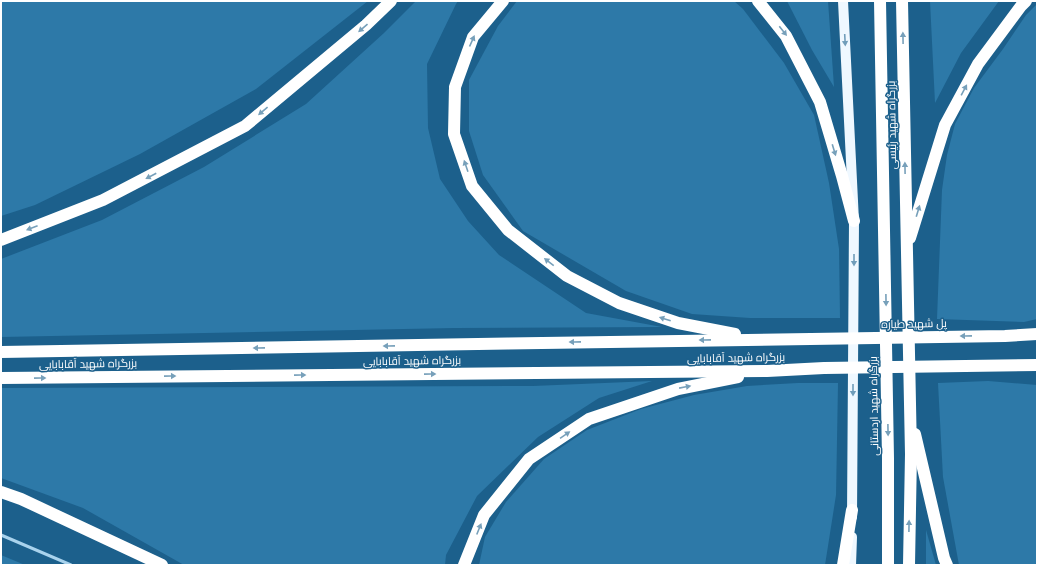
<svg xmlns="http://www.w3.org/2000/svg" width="1038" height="566" viewBox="0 0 1038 566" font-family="'Nunito Sans',Cairo,sans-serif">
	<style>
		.green { fill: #2d79a8 }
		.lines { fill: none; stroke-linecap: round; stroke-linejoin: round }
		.lane { stroke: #a9d3ed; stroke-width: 3 }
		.primary { stroke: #eff8ff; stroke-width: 10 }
		.highway { stroke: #fff; stroke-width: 12 }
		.oneway { fill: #77a0ba }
		.oneway2 { fill: #709dba }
		.labels { text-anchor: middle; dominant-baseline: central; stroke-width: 3; stroke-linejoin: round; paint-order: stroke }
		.street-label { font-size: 11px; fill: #fff; stroke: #1c608c }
	</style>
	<rect width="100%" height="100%" fill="#1c608c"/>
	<g class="green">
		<path d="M1,1H368L256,89L140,154L35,205L1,216Z"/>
		<path d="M416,1H458L456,4L427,64L428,128L440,179L468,221L499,255L586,313L662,327L454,328L1,337V259L102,220L204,167L306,104L384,33Z"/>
		<path d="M517,1H734L743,9L784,63L814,115L829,183L839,249L840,318H750L692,314L626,291L523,231L483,175L469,131V80L498,26Z"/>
		<path d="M787,1H828L834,87L812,50Z"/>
		<path d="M930,1H999L961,53L935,103Z"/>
		<path d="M1037,4V319L1024,322L937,319L942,190L947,155L955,124L974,88L1003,49L1026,15Z"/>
		<path d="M652,381L599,398L538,437L477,496L446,555L445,565H184L83,508L1,478V388L533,386Z"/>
		<path d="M988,381L1037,385V565H959L943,477L938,383Z"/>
		<path d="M798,383H838L836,495L825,565H479L485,537L506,502L544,459L587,430L641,409L694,395L747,386Z"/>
		<path d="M926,530L936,565H926Z"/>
		<path d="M1,555L25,565H1Z"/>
	</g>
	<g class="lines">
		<path class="lane" d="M1,535L71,565"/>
		<g class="primary">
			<path d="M843,1L854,221L852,517"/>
			<path d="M851,565L852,537"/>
		</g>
		<g class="highway">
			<path d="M503,1L473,37L455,87L454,134L472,186L508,230L567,276L619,303L678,323L735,334"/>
			<path d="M758,1L786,36L820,102L842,176L854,221"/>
			<path d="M880,1L888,458V565"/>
			<path d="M902,1L911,454L909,565"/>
			<path d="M910,238L945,125L978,64L1021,6L1026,1"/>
			<path d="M1,240L103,200L245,126L366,25L391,1"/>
			<path d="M1,352C336,347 670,340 1005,336L1037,334"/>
			<path d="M1,378L767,371L824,368L1037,365"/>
			<path d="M915,434L944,558L947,565"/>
			<path d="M1,492L21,499L162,565"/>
			<path d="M464,565L484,515L529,459L589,419L678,389L738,377"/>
			<path d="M843,565L852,510"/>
		</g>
	</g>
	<defs><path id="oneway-solid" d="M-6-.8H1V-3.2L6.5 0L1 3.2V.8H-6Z"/></defs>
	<g class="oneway">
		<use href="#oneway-solid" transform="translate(363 28) rotate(139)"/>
		<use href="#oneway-solid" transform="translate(783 31) rotate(52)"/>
		<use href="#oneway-solid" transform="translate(903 38) rotate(-91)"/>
		<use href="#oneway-solid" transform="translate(472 41) rotate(-66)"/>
		<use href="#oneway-solid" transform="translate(964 90) rotate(-62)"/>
		<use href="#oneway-solid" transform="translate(263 111) rotate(140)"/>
		<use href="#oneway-solid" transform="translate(834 150) rotate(73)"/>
		<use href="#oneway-solid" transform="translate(466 166) rotate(-109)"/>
		<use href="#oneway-solid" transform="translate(905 168) rotate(-91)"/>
		<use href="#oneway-solid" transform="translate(151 176) rotate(152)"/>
		<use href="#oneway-solid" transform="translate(918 211) rotate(-73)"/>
		<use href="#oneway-solid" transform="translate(32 228) rotate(159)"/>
		<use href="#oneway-solid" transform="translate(549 262) rotate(-142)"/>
		<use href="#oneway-solid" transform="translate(886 300) rotate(89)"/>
		<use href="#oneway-solid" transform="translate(665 319) rotate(-162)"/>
		<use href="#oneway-solid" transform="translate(966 336) rotate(179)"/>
		<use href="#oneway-solid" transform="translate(705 340) rotate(179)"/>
		<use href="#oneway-solid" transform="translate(575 342) rotate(179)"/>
		<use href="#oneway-solid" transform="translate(389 346) rotate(179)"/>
		<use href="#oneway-solid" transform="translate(259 348) rotate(179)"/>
		<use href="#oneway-solid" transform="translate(430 374) rotate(-1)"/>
		<use href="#oneway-solid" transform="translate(300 375) rotate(-1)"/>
		<use href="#oneway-solid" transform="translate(170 376) rotate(-1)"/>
		<use href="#oneway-solid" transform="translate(40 378) rotate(-1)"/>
		<use href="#oneway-solid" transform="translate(685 387) rotate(-11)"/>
		<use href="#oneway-solid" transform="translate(888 430) rotate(89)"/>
		<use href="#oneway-solid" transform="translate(565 435) rotate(-34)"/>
		<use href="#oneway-solid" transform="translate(909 526) rotate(-89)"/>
		<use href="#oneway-solid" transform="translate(479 529) rotate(-68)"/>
	</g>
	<g class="oneway2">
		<use href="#oneway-solid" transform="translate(845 40) rotate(87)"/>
		<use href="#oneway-solid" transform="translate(854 260) rotate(90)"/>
		<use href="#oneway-solid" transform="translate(853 390) rotate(90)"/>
	</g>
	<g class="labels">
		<g class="street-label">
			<text transform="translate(892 125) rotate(-91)">بزرگراه شهید رئیسی</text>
			<text transform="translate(914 324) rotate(-1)">پل شهید طیاره</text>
			<text transform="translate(736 358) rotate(-1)">بزرگراه شهید آقابابایی</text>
			<text transform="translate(412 361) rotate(-1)">بزرگراه شهید آقابابایی</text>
			<text transform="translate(88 364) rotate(-1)">بزرگراه شهید آقابابایی</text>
			<text transform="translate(874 406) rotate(-91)">بزرگراه شهید اردستانی</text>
		</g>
	</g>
	<rect width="1038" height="566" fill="none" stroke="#ffffff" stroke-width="4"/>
</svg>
